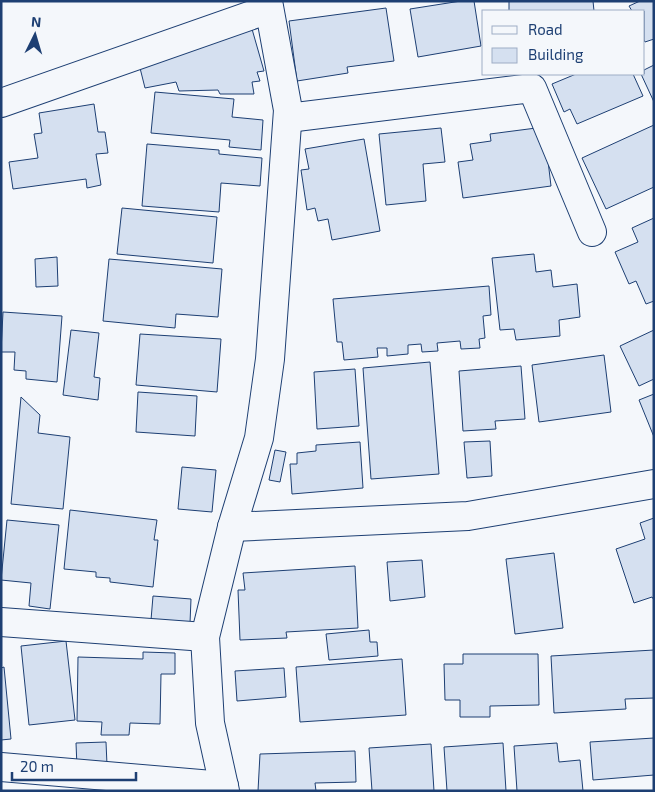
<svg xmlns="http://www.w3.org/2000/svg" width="655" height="792" viewBox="0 0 655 792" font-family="'Exo 2',sans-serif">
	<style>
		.building { fill: #d5e0f0; stroke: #1d3f73 }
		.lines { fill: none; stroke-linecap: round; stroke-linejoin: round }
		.minor-casing { stroke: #1d3f73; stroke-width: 30 }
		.minor { stroke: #f4f7fb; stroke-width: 28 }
	</style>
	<rect width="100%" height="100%" fill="#f4f7fb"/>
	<g class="building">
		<path d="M461,1H474L481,46L418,57L410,9Z"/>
		<path d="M509,1H593L594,11H509Z"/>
		<path d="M640,1H654V39L645,42L644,40V11H632L629,6Z"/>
		<path d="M386,8L394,61L347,67L348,73L297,81L289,21Z"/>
		<path d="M252,29L264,71L257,72L260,81L252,82L254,94H220L218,90L179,91L176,82L145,88L139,64Z"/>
		<path d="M654,65V102L641,74H644V70Z"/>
		<path d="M576,74H633L643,96L577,124L570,109L564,112L552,84Z"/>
		<path d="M155,92L234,99L232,117L263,120L261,150L229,147L230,140L151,133Z"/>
		<path d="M94,104L98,132H105L108,153L96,154L101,185L87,188L86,179L13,189L9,162L38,158L34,134L42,133L39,113Z"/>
		<path d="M654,125V187L606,209L582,158Z"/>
		<path d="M544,127L551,186L463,198L458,162L473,160L470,144L491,141L490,134Z"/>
		<path d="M441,128L445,162L423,164L426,201L386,205L379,134Z"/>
		<path d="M364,139L380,231L332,240L328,219L318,221L315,208L307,210L301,170L309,169L305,149Z"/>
		<path d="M147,144L219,150V154L262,158L260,186L221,183L219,212L142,206Z"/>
		<path d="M122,208L217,217L213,263L117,254Z"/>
		<path d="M654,218V301L646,304L636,281L629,284L615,252L638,242L632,228Z"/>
		<path d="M534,254L536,272L551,270L553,287L577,284L580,317L559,320L560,336L516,340L514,329L500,330L492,258Z"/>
		<path d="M57,257L58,286L36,287L35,259Z"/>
		<path d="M109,259L222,269L218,317L176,314L175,328L103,321Z"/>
		<path d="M489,286L491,315L483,316L485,338L479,339L480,348L461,349L460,341L437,343L438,351L422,352L421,344L408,345V354L387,356V348H377L378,357L344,360L342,342H337L333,299Z"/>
		<path d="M3,312L62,316L57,382L26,379V371L14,370L15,352H1Z"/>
		<path d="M71,330L99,333L94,377L100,378L98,400L63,395Z"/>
		<path d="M654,330V379L639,386L620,346Z"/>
		<path d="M140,334L221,339L217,392L136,385Z"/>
		<path d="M604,355L611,412L539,422L532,365Z"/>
		<path d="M430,362L439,474L371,479L363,368Z"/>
		<path d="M521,366L525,419L495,421L496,429L463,431L459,371Z"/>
		<path d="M355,369L359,426L317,429L314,372Z"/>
		<path d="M138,392L197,396L195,436L136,432Z"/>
		<path d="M654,394V437L639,400Z"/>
		<path d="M21,397L40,415L38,433L70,437L63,509L11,504Z"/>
		<path d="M490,441L492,476L467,478L464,442Z"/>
		<path d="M360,442L363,488L292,494L290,464H297V453L316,451V445Z"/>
		<path d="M275,450L286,452L280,482L269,480Z"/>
		<path d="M182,467L216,470L212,512L178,509Z"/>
		<path d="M70,510L157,520L154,540H158L153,587L110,582V578L96,577V572L64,569Z"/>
		<path d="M654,518V600L652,597L634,603L616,549L645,539L640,523Z"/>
		<path d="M7,520L59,525L50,609L29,606L31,583L1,580Z"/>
		<path d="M554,553L563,628L515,634L506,559Z"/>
		<path d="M422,560L425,597L390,601L387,562Z"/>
		<path d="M355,566L358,628L286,632L287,638L240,640L238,590H245L243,573Z"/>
		<path d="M153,596L191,599L190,623L151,620Z"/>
		<path d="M369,630L370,642H377L378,656L329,660L326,634Z"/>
		<path d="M66,641L75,720L29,725L21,646Z"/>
		<path d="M654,650V698L625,699L626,709L554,713L551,656Z"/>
		<path d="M143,652L175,653V674H161L160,724L130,723L129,735H101L102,722L77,721L78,657L143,659Z"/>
		<path d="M463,654H538L539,705L490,706V717H460V700H445L444,664H463Z"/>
		<path d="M402,659L406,715L300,722L296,667Z"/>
		<path d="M4,667L11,739L1,740V668Z"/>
		<path d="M284,668L286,697L237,701L235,671Z"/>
		<path d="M654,738V775L593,780L590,742Z"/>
		<path d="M106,742L107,765L77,767L76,743Z"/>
		<path d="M503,743L506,791H447L444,747Z"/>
		<path d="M557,743L559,762L580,760L583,791H517L514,746Z"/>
		<path d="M431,744L434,791H372L369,748Z"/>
		<path d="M355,751L356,782L315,783L316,791H258L260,754Z"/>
	</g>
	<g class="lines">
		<g class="minor-casing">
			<g id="minor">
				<path d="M1,103L269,9"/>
				<path d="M288,118L532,88L592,232"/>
				<path d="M232,527L468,516L654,484"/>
				<path d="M1,622L205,637"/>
				<path d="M1,767L224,786"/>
				<path d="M225,791L210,723L205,637L232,527L259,438L270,359L288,110L268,1"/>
			</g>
		</g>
		<use href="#minor" class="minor"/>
	</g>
	<rect width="655" height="792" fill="none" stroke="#1d3f73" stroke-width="5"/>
	<rect x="482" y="10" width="162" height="65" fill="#f4f7fb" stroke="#9eadc5"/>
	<rect x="492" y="26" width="25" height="8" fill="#f4f7fb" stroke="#9eadc5"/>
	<text x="528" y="35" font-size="15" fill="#1d3f73">Road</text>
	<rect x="492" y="48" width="25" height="15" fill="#d5e0f0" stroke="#9eadc5"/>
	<text x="528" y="60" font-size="15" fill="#1d3f73">Building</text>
	<g transform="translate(35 35) rotate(5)" stroke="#f4f7fb" stroke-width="4" paint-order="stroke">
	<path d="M0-4L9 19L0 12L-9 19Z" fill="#1d3f73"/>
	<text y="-8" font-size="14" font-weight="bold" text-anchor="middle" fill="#1d3f73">N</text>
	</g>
	<path d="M12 772v8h124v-8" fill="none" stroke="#1d3f73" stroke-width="2.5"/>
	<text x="20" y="772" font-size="15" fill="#1d3f73" stroke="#f4f7fb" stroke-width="4" paint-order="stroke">20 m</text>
</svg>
